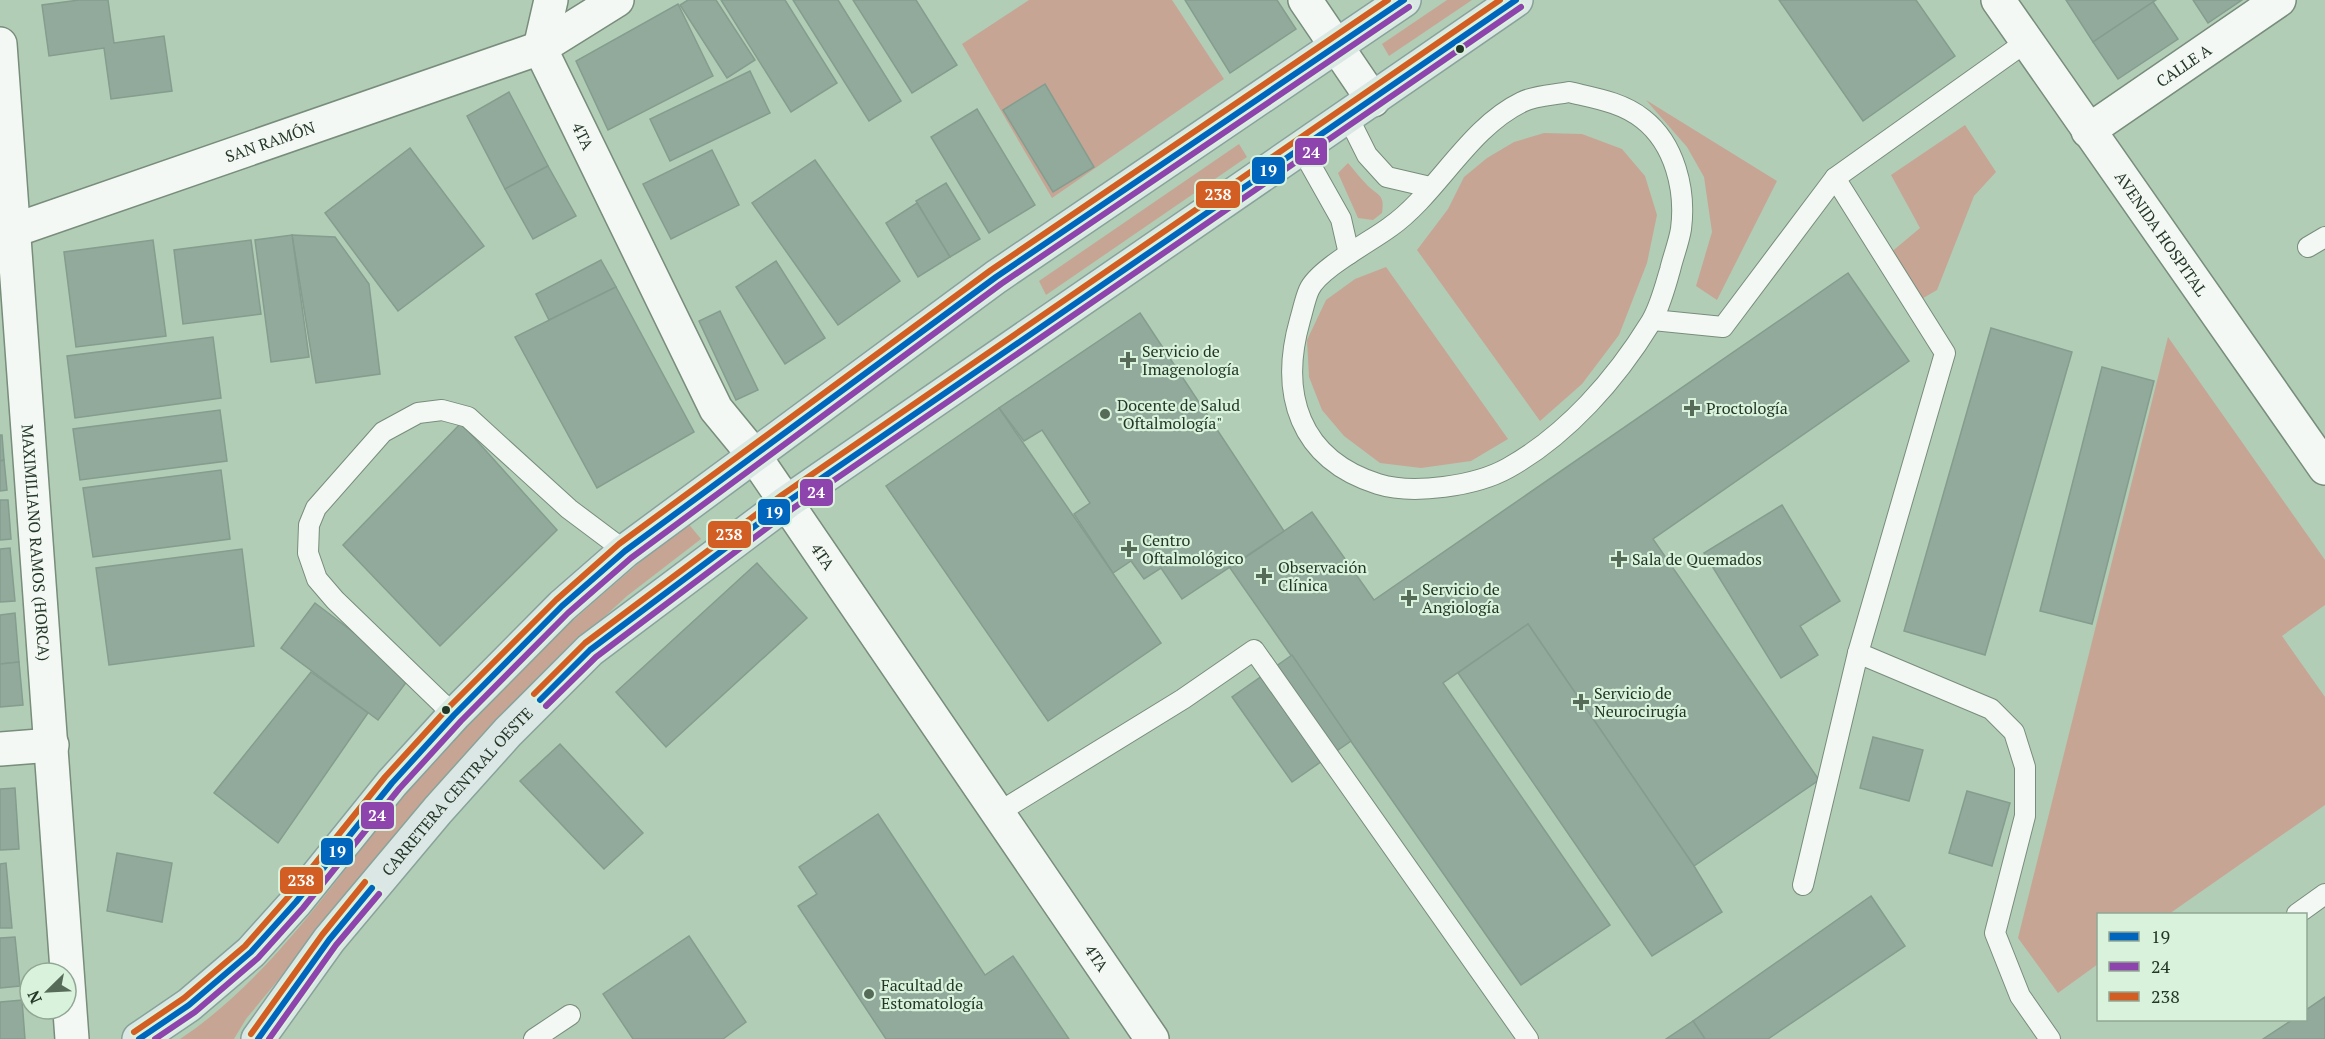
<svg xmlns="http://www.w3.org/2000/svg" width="2325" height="1039" viewBox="0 0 2325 1039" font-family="'PT Serif',serif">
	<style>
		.green { fill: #c7a595 }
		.building { fill: #91aa9b; stroke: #849d8e; stroke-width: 1.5 }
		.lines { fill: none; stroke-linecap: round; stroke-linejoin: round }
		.service-casing { stroke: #788d7b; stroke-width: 22 }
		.minor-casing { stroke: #788d7b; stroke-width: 36 }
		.tertiary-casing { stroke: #788d7b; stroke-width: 36 }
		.primary-casing { stroke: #87a39a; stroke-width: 36 }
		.service { stroke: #f3f8f4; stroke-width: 20 }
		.minor { stroke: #f3f8f4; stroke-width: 33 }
		.tertiary { stroke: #f3f8f4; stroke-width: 33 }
		.primary { stroke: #dbe7e5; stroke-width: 33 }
		.bus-1-casing { stroke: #d9f2dc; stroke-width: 10 }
		.bus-2-casing { stroke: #d9f2dc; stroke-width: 10 }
		.bus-3-casing { stroke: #d9f2dc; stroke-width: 10 }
		.bus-1 { stroke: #0065bd; stroke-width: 6 }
		.bus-2 { stroke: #8e44ad; stroke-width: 6 }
		.bus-3 { stroke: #d35e23; stroke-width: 6 }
		.bus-dot { fill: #243727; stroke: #d9f2dc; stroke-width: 2 }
		.poi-dot { fill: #566c59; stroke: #d9f2dc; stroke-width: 2 }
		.labels { text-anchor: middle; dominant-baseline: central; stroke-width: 4.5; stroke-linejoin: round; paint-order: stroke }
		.street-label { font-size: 16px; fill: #243727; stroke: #d9f2dc }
		.poi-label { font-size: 16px; fill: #243727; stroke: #d9f2dc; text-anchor: start }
		.line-badge { stroke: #d9f2dc; stroke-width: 2 }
		.badge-label { font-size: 16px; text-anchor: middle; font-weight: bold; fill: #fff }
	</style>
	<rect width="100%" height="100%" fill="#b2cdb5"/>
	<g class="green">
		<path d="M1029,0H1172L1224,79L1052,198L962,44Z"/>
		<path d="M1447,0H1472L1389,56L1382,44Z"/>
		<path d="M1646,100L1777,181L1717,300L1696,286L1712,232L1704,177L1687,147Z"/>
		<path d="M1965,125L1996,172L1974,196L1937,290L1918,301L1889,254L1920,228L1891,175Z"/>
		<path d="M1544,133L1582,134L1622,149L1645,176L1657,215L1647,263L1619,335L1582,384L1540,421L1417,250L1448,209L1464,177L1487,158L1514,142Z"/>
		<path d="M1239,144L1247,157L1046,295L1039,281Z"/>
		<path d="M1348,163C1355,171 1361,179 1368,186C1379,196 1385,195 1382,213L1373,220L1358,218L1338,173Z"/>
		<path d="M1386,267L1508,439L1471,461L1421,468L1380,463L1344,436L1322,410L1309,377L1307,340L1326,300L1355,279Z"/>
		<path d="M2168,337L2325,560V605L2282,636L2325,697V805L2169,914H2098V964L2058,993L2018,938Z"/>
		<path d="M687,522L701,539L627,596L538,678L407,824L246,1019L234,1039H180C284,970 353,850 435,757C511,671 600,596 687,522Z"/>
	</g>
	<g class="building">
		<path d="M79,0H108L114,43L164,36L172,91L111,99L104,48L49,56L42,5Z"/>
		<path d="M688,0H716L755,60L727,78L680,5Z"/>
		<path d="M721,0H785L837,83L791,112Z"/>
		<path d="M793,0H838L901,101L869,121Z"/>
		<path d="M853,0H916L957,65L912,93Z"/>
		<path d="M1185,0H1277L1296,29L1230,73Z"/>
		<path d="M1779,0H1916L1955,56L1863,121Z"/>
		<path d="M2066,0H2156L2093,42Z"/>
		<path d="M2193,0H2242L2208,23Z"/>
		<path d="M2153,2L2178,39L2118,79L2093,42Z"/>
		<path d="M678,4L713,76L608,130L576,61Z"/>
		<path d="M750,71L770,113L670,161L650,119Z"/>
		<path d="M1045,84L1094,167L1053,192L1003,110Z"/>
		<path d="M509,92L548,166L505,189L467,116Z"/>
		<path d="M977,109L1035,205L989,233L931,137Z"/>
		<path d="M410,148L484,246L398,311L325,213Z"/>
		<path d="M712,150L739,205L671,239L643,184Z"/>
		<path d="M815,160L900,281L838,325L752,203Z"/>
		<path d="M548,166L576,216L533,239L505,189Z"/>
		<path d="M946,183L980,239L950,257L916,201Z"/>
		<path d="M917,203L950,257L918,277L886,223Z"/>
		<path d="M292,235L335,237L369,284L380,374L316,383Z"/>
		<path d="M292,235L309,357L271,362L255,240Z"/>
		<path d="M153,240L166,336L76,347L64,252Z"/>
		<path d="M251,240L261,314L183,324L174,250Z"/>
		<path d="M601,260L616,287L549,320L536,294Z"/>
		<path d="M776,261L825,338L785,364L736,287Z"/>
		<path d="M1848,273L1909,361L1653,539L1819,780L1694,866L1528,624L1443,683L1610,925L1521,985L1230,568L1312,512L1374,600Z"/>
		<path d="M616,287L694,432L597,488L515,337Z"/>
		<path d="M720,311L758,390L736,400L699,321Z"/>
		<path d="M1140,313L1284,531L1182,599L1161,568L1144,579L1131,561L1113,573L1074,514L1090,503L1042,430L1024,441L999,408Z"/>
		<path d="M1991,328L2072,352L1985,655L1904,631Z"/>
		<path d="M213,337L221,398L75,418L67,356Z"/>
		<path d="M2102,367L2154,381L2092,624L2040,611Z"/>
		<path d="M999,408L1161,643L1048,721L886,486Z"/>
		<path d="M220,410L227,461L80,480L73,429Z"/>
		<path d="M461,423L557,530L440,646L343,545Z"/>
		<path d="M0,435H2L4,460L0,461Z"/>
		<path d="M4,460L7,490L0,491V461Z"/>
		<path d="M221,470L230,539L93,557L83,488Z"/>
		<path d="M0,500H8L11,539L0,540Z"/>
		<path d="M1782,505L1840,601L1800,626L1818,655L1781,678L1704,553Z"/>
		<path d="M10,548L15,601L0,602V549Z"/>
		<path d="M242,549L254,646L109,665L96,568Z"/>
		<path d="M757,563L807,618L666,747L616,692Z"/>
		<path d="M315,603L411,676L378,720L281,648Z"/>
		<path d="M15,613L19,662L0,664V615Z"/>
		<path d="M1528,624L1694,866L1722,912L1652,956L1458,673Z"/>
		<path d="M1292,655L1351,741L1292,782L1232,697Z"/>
		<path d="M19,662L23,705L0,707V664Z"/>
		<path d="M311,672L368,713L278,843L214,793Z"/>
		<path d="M1873,737L1923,750L1909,801L1860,788Z"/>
		<path d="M560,744L643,833L604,869L520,781Z"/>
		<path d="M15,788L19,849L0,850V789Z"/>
		<path d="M1967,791L2010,803L1992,866L1949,853Z"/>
		<path d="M878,814L985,975L1013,956L1069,1039H886L798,906L817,894L799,867Z"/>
		<path d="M117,853L172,863L162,922L107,911Z"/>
		<path d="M6,863L12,928H0V864Z"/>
		<path d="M1871,896L1905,946L1768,1039H1705L1693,1021Z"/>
		<path d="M689,936L746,1022L723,1039H633L603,994Z"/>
		<path d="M15,937L20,986L0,988V938Z"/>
		<path d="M2325,997V1039H2263L2292,1020H2306V1010Z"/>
		<path d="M22,1000L25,1039H0V1002Z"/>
		<path d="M1693,1021L1705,1039H1666Z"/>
	</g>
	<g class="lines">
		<g class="service-casing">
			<g id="service">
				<path d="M1569,92C1594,98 1622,102 1643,119C1675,144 1686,190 1681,229C1679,242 1673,257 1670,270C1665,287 1660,307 1651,322C1616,379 1567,435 1508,468C1476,486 1413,495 1378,484C1299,459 1279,394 1300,320C1303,310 1305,299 1309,290C1318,269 1370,242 1390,227C1437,194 1468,128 1522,102C1535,95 1555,95 1569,92Z"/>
				<path d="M1348,117L1367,155L1387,177L1430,187"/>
				<path d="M1301,148L1341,219L1349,254"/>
				<path d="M2308,247L2325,237"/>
				<path d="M1653,320L1723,327L1835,178L2026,42"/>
				<path d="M1858,653L1991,709L2014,732L2025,767V816L1995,933L2020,996L2050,1039"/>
				<path d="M454,715L335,600L317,579L308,553L309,525L316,508L383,432L418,413L442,410L468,417L569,509L625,551"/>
				<path d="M996,814L1183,699L1254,650L1528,1039"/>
				<path d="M1803,885L1858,653L1945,353L1835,178"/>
				<path d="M2297,914L2325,894"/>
				<path d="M534,1039L570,1015"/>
			</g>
		</g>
		<g class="minor-casing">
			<g id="minor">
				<path d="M1305,0L1373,100"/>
				<path id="s1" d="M1998,0L2325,468"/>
				<path id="s2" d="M540,48L716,409L753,454"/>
				<path d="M540,48L551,0"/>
				<path id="s3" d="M2088,131L2279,0"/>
				<path id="s4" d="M0,231L15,230L540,48L617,0"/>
				<path d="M0,749L52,745"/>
			</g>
		</g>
		<g class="tertiary-casing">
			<g id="tertiary">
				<path id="s5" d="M0,44L72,1039"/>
				<path id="s6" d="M753,454L1152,1039"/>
			</g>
		</g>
		<g class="primary-casing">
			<g id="primary">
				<path d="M139,1039L189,1005L251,952L296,902L392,783L454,715L562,606L625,551L996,277L1404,0"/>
				<path id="s7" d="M258,1039L329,940L438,810L508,732L590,650L787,502L1516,0"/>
			</g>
		</g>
		<use href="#service" class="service"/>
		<use href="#minor" class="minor"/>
		<use href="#tertiary" class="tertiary"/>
		<use href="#primary" class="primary"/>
		<g class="bus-1-casing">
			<g id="bus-1">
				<path d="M540,700L590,650L787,502L1516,0"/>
				<path d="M139,1039L189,1005L251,952L296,902L392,783L454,715L562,606L625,551L996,277L1404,0"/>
				<path d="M258,1039L329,940L372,888"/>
			</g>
		</g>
		<g class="bus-2-casing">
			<g id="bus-2">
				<path d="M546,706L596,657L792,509L1521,7"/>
				<path d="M155,1039L195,1012L258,958L303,908L399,789L461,721L568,613L631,558L1001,284L1409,7"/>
				<path d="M269,1039L336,945L379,894"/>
			</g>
		</g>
		<g class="bus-3-casing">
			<g id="bus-3">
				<path d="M534,694L585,643L782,495L1500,0"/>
				<path d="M134,1032L184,998L245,946L289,896L385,777L447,709L556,600L619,544L991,270L1388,0"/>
				<path d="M251,1034L322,935L365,882"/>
			</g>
		</g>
		<use href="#bus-1" class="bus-1"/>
		<use href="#bus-2" class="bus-2"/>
		<use href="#bus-3" class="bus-3"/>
	</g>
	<g class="bus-dot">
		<circle cx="1460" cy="49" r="5"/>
		<circle cx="446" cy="710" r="5"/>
	</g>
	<g class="poi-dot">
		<path d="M1125 351h6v6h6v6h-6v6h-6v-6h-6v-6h6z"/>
		<path d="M1689 399h6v6h6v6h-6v6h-6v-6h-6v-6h6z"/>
		<circle cx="1105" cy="414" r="6"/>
		<path d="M1126 540h6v6h6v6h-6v6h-6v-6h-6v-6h6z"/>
		<path d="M1616 550h6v6h6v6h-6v6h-6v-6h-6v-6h6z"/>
		<path d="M1261 567h6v6h6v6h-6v6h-6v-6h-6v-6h6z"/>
		<path d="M1406 589h6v6h6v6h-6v6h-6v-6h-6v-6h6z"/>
		<path d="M1578 693h6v6h6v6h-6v6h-6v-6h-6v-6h6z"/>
		<circle cx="869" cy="994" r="6"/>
	</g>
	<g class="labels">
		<g class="street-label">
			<text stroke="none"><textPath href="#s3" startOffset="116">CALLE A</textPath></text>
			<text stroke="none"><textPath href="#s2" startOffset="98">4TA</textPath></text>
			<text stroke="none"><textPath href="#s4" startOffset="285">SAN RAMÓN</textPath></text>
			<text stroke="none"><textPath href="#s1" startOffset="285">AVENIDA HOSPITAL</textPath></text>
			<text stroke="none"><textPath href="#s5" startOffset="500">MAXIMILIANO RAMOS (HORCA)</textPath></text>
			<text stroke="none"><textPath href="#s6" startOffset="124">4TA</textPath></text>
			<text stroke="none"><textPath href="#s7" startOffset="318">CARRETERA CENTRAL OESTE</textPath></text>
			<text stroke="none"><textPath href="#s6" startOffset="610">4TA</textPath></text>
		</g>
		<g class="poi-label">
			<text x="1142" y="351">Servicio de<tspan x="1142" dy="18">Imagenología</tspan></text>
			<text x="1117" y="405">Docente de Salud<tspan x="1117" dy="18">"Oftalmología"</tspan></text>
			<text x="1706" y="408">Proctología</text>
			<text x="1142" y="540">Centro<tspan x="1142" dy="18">Oftalmológico</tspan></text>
			<text x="1632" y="559">Sala de Quemados</text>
			<text x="1278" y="567">Observación<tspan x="1278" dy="18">Clínica</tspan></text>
			<text x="1422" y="589">Servicio de<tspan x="1422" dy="18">Angiología</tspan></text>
			<text x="1594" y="693">Servicio de<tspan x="1594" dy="18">Neurocirugía</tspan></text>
			<text x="881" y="985">Facultad de<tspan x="881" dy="18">Estomatología</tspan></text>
		</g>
	</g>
	<g class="line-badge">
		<rect x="1294" y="137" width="34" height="29" rx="6" fill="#8e44ad"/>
		<rect x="1251" y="156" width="35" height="29" rx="6" fill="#0065bd"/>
		<rect x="1195" y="180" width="46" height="29" rx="6" fill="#d35e23"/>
		<rect x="799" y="478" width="35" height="29" rx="6" fill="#8e44ad"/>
		<rect x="757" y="498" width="34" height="28" rx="6" fill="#0065bd"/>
		<rect x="707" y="520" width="45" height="29" rx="6" fill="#d35e23"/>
		<rect x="360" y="801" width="35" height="29" rx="6" fill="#8e44ad"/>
		<rect x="320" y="837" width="34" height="29" rx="6" fill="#0065bd"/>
		<rect x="279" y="866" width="45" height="29" rx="6" fill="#d35e23"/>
	</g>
	<g class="badge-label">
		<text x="1311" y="158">24</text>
		<text x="1268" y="176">19</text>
		<text x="1218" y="200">238</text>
		<text x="816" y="498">24</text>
		<text x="774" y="518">19</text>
		<text x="729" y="540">238</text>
		<text x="377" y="821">24</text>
		<text x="337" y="857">19</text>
		<text x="301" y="886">238</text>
	</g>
	<rect x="2097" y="913" width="210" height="108" fill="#d9f2dc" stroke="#91a794" stroke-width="1.5"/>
	<rect x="2109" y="932" width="30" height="9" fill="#0065bd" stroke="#91a794" stroke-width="1.5"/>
	<text x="2151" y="943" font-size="18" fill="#243727">19</text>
	<rect x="2109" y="962" width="30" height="9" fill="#8e44ad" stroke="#91a794" stroke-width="1.5"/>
	<text x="2151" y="973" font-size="18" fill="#243727">24</text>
	<rect x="2109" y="992" width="30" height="9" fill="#d35e23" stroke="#91a794" stroke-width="1.5"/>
	<text x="2151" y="1003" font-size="18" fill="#243727">238</text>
	<g transform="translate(48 991) rotate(246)"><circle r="28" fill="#d9f2dc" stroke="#91a794" stroke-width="1.5"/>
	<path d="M0-4.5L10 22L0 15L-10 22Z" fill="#566c59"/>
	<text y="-9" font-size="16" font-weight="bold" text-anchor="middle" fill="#243727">N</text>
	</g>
</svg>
